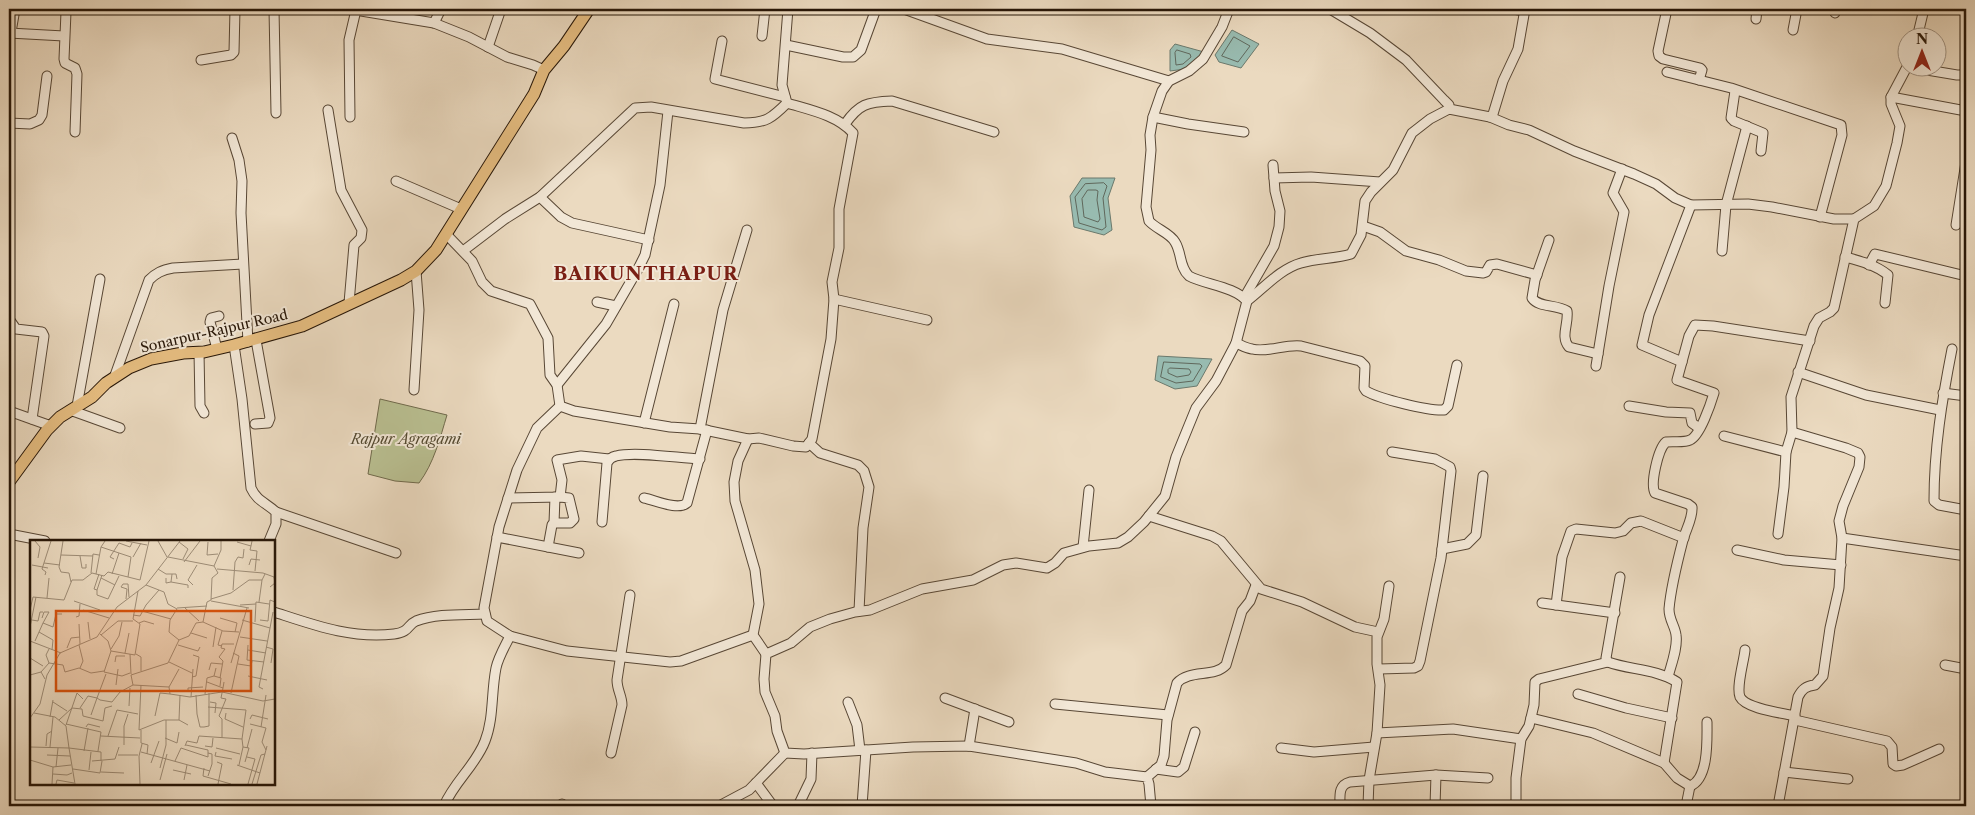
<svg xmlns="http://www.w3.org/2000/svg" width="1975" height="815" viewBox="0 0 1975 815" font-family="'Libre Caslon Text',serif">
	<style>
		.green { fill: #b9bf91; stroke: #706a4c }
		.water { fill: #98bbb0; stroke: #6b796c }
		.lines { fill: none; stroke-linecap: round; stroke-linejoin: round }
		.shore { stroke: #60685c; stroke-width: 1 }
		.minor-casing { stroke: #584735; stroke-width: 11 }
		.major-casing { stroke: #271607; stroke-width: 13 }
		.minor { stroke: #f2e7d6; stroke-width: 9 }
		.major { stroke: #e6bd80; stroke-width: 11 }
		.labels { text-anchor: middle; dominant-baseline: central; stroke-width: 4; stroke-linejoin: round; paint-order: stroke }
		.street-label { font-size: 14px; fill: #271607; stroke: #f2e7d6 }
		.park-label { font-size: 14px; font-style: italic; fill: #534930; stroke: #f2e7d6 }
		.district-label { font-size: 19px; font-weight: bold; letter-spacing: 1px; fill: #7a1f14; stroke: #f2e7d6 }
		.inset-road { fill: none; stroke: #9d8c76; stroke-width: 1 }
		.view { fill: #d5520c; fill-opacity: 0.15; stroke: #d5520c; stroke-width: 2.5 }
		.inset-edge { fill: none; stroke: #271607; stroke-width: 2.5 }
	</style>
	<rect width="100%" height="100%" fill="#ebdac0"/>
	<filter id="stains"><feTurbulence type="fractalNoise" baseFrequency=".004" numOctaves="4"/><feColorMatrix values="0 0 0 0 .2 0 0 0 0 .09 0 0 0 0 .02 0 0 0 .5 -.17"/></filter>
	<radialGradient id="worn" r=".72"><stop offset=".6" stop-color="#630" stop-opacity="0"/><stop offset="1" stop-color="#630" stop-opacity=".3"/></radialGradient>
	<path class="green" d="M380,399L447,415C440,438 434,463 419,483L395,481L368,474Z"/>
	<g class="water">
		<path d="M1232,30L1259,44L1241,68L1219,62L1215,55Z"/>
		<path d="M1175,44L1204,52L1185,69L1170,71V50Z"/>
		<path d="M1082,178H1115L1108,198L1112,230L1104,235L1074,227L1070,196Z"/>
		<path d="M1158,356L1212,359L1197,386L1175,389L1155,380Z"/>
	</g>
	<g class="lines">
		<g class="shore">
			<path d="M1234,37L1250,46L1238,62L1222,56Z"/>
			<path d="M1177,50L1190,54L1191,57L1183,64L1176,65L1175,53Z"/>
			<path d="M1104,183L1107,186L1103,198L1106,227L1102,230L1079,223L1075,197L1085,184Z"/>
			<path d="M1088,190H1096L1098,191L1097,200L1100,219L1098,222L1084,217L1082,199Z"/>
			<path d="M1164,362L1200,364L1202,366L1193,381L1176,383L1161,377Z"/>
			<path d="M1170,368L1189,369L1191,372L1189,375L1177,377L1168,373V370Z"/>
		</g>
		<g class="minor-casing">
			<g id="minor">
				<path d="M274,9L276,113"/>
				<path d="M349,9L434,23L469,37L507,57L533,65L544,70"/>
				<path d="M904,9L987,39L1062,49L1169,81"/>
				<path d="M1330,9L1370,33L1406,60L1444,100L1449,105V109"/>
				<path d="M1513,9L1525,11"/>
				<path d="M1667,9L1658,51L1659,56L1663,59L1700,68L1702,70L1699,80"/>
				<path d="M66,12L64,59L65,63L75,68L77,74L75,132"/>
				<path d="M1835,13L1836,9"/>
				<path d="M1756,19L1757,9"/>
				<path d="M434,23L441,9"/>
				<path d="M1793,30L1797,9"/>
				<path d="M11,32L15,9"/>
				<path d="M9,33L64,36"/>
				<path d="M762,36L765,9"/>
				<path d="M1917,38L1924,9"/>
				<path d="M722,41L715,79L785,97"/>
				<path d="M786,45L843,57H853L861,50L876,9"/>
				<path d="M488,47L501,9"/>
				<path d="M201,60L231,55L234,52L235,9"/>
				<path d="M1915,68L1957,75H1962L1966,71"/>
				<path d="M1667,72L1731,88L1841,125L1842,135L1820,217"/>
				<path d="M1735,91L1731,118L1734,121L1763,133L1761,151"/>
				<path d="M1891,97L1966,111"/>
				<path d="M328,110L341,190L362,230L361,238L354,245L349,303"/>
				<path d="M350,117L349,40L356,10"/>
				<path d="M1153,117L1188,124L1244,132"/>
				<path d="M1490,117L1509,125L1529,130L1574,151L1634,174L1656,184L1675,198L1691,205L1748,204L1772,207L1834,219H1854"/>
				<path d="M9,123L30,124L39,120L42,115L47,76"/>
				<path d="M845,124C859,104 867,102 892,101L994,132"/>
				<path d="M232,138L239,160L242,181L241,213L248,342"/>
				<path d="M1274,178L1311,177L1380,182"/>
				<path d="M396,181L461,209"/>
				<path d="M540,197L561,217L572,223L649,240"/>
				<path d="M1956,225L1966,162"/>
				<path d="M1363,226L1380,232L1406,251L1439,260L1466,271L1483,273L1486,272L1490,265L1497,264L1537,275"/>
				<path d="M446,234L472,261L482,282L491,291L530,304L548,338L550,375L557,385L560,406L574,411L670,427L700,429L748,439L759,438L793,446L806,447L812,439L831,339L834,299L832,282L839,248V209L853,133C837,115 810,110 787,103L782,85L788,9"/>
				<path d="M1549,240L1535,280L1532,298C1539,308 1556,304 1567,311C1569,323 1560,337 1569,347L1598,354"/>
				<path d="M463,251L505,219L540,197L635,108L651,107L744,123C766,123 772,118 787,103"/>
				<path d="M1722,251L1726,205L1747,126"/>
				<path d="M1845,257C1860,261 1876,265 1888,275L1885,303"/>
				<path d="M1869,265L1875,254L1966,276"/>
				<path d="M1244,298L1274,246L1279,227L1280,211L1275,191L1273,165"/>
				<path d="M834,299L927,320"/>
				<path d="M1247,301C1264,288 1280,269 1301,263C1317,258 1335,259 1351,254L1361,235L1365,201L1371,192L1393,170L1412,133L1430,119L1449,109L1490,117L1493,114L1503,81L1518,49L1525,9"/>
				<path d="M597,302L616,306"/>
				<path d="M9,319L16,329L42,332L44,336L32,419"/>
				<path d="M1236,343C1241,345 1246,348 1252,349C1267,353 1285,344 1301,346L1360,361L1365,366L1364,388L1366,391C1380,399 1428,411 1444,410L1448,406L1457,365"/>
				<path d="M234,345L242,399L251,488C257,501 265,502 276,512V524L269,541"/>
				<path d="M217,349L210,322L211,318L219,316"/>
				<path d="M1952,349C1942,400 1934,449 1934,501L1939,505L1966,510"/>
				<path d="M199,352L200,406L204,413"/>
				<path d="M1682,362L1642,345L1649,315L1691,205"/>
				<path d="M1596,366L1609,286L1624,212L1613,193L1622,169"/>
				<path d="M1798,372L1866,395L1940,410"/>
				<path d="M114,378L149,280C156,273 162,270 173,268L243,264"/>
				<path d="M557,385L606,324L638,269L645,255L660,185L668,111"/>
				<path d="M414,390L419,310L416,271"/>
				<path d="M1943,393L1966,396"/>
				<path d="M77,406L100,279"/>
				<path d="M560,406L537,428L517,470L499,527L484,608L487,621L510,636L567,651L670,662L681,661L753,635"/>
				<path d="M1629,406L1666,412L1690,413L1692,423L1699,428"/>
				<path d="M70,410L120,428"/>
				<path d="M9,411L51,426"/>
				<path d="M644,423L674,304"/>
				<path d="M255,424L268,423L270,418L256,340"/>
				<path d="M700,429L723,310L747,230"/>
				<path d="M1724,436L1786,452"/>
				<path d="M748,439L738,461L734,482L735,501L755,570L759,604L753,635L766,654"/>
				<path d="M809,443L820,453L858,465L864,471L869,487L863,528L859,611"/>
				<path d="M555,497L554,523H570L574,519L569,498L560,497"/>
				<path d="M508,498L560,497L562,480L557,460L581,456L609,459"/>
				<path d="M644,498C655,500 678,511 687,503L707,430"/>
				<path d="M276,512L396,553"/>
				<path d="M1149,516L1212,536L1221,541L1261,589L1302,602L1355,627L1378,632"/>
				<path d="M602,522L607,463C609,459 611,457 616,456C635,451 678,458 700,459"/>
				<path d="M9,534L45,541"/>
				<path d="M1778,534L1784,487L1786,452L1792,432L1791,397L1814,326L1819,318L1830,312L1834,308L1854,219L1874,206L1886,186L1897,143L1900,126L1891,104V97L1908,65"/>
				<path d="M497,537L579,553"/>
				<path d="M1842,538L1966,556"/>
				<path d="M548,547L552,525L554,523"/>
				<path d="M1083,547L1089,490"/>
				<path d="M1442,549L1467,544L1476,535L1483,476"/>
				<path d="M1737,550L1784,560L1841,565"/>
				<path d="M1620,577L1606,658L1608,662C1630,670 1656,669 1677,682L1664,763"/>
				<path d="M1542,603L1615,613"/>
				<path d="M1556,605L1562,557L1571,531L1576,529L1615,533L1623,531L1631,523L1641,521L1684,538"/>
				<path d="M274,612C314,625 351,639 394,634C410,632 407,625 416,621C437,613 464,615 485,614"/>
				<path d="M1745,650C1744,661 1736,687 1740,697C1746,709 1783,713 1795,716"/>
				<path d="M1945,665L1966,669"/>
				<path d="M1379,669L1414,668L1418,666L1420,661L1441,558L1451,471L1450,467L1435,459L1392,452"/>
				<path d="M1668,677C1671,665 1678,648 1676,635C1675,626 1669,620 1669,609C1671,586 1677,563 1683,540C1686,529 1693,518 1692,507L1688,504L1655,493C1650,484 1658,449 1666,442C1673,441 1684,443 1690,440C1700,436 1711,403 1714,393L1677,380L1689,336L1695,325L1713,326L1810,341"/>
				<path d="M1578,694L1626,708L1672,718"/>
				<path d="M945,698L1009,722"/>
				<path d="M848,702L857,725L860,750"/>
				<path d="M1055,704L1168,715"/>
				<path d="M1531,718L1593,733L1664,763L1677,778L1690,786C1709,779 1707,739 1707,722"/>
				<path d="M1795,720L1887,741L1892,747L1893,764L1896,766L1903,765L1939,749"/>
				<path d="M1377,733L1453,729L1521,739"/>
				<path d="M969,746L975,709"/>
				<path d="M1281,748L1314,752L1374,747"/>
				<path d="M611,753L622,705C622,696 617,690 617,680L630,595"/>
				<path d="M1156,769L1178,772L1184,767L1195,732"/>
				<path d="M1784,772L1848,779"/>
				<path d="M1147,777L1161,765L1164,756L1167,720L1177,683C1190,669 1214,678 1226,665L1242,611L1250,601L1256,585"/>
				<path d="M756,783L773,806"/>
				<path d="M562,804V806"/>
				<path d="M444,806C454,782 476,765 485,741C494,718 491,693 496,668C498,658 505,646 510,636"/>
				<path d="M719,806L749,790L785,753"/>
				<path d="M798,806L811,779L812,753"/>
				<path d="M862,806L866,750"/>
				<path d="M1151,806L1149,784L1147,777L1105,772L1076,763L969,746L913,747L804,754L785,753L777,731L775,716L765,692L764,679L766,654L791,643L810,627L830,619L855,612L870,610L922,589L973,580L1003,565L1016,563L1047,568L1055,563L1064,553L1089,546L1118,543L1128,537L1144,522L1165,496L1176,457L1196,408L1216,381L1236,343L1247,301C1233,286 1206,285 1189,276C1179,267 1182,253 1175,242C1170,233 1156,229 1149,221L1146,207L1151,150L1150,135L1153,117L1162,91L1169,81L1189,71L1203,59L1222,27L1229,9"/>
				<path d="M1340,806C1340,796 1338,785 1350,782L1436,775L1488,778"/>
				<path d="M1368,806L1369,780L1377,733L1380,685L1377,664V637L1384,619L1389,586"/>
				<path d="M1435,806L1436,775"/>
				<path d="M1516,806V778L1521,739L1529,726L1534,705L1535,682L1539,679L1608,662"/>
				<path d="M1686,806L1690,786"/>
				<path d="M1778,806L1798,697C1802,689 1806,686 1815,685L1823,676L1830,628L1839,588L1842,538L1839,521L1843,506L1859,467L1860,457L1858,453L1846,448L1792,432"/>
			</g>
		</g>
		<g class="major-casing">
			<path id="major" d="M9,482L47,430L60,417L92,397L106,383L129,368L151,359L183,353L204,352L234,345L302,326L401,280L416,271L436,250L534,94L544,70L564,46L589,9"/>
		</g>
		<use href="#minor" class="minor"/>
		<use href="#major" class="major"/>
	</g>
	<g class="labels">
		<g class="street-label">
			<text transform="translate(214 331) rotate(-13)">Sonarpur-Rajpur Road</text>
		</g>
		<g class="park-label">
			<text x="406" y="439">Rajpur Agragami</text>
		</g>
		<g class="district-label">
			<text x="646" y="273">BAIKUNTHAPUR</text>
		</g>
	</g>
	<g transform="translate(30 540)">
		<rect width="245" height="245" fill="#ebdac0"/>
		<path class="inset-road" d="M5,1L10,7L8,18M33,1L29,27L31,32L39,33L41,42M96,1L117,5M128,1L137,17M149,2L158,9L153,19M178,2L177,15L188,14M207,2L221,6L222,1M221,6L220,10L227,11L225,31M71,7L101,17L98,37M0,8V36M31,15L63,16M50,16L52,28H56V24M103,17L111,3M138,17L184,26M84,19L80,17L89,3L100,7L102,3M154,22L170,1M14,23L30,25M2,25L18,28M219,25L221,19L230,20M128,29L136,34H146L147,39M187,29L233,33L244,37L245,43L240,47M61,33L63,14L69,15M66,34L71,7L75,1M69,34L64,49L67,50V55L78,59L89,36M82,34L89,13M15,35L16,32L12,29L21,1M71,38L85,45M136,38V43L141,42L142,34M110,40L119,1M141,42L158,45V48M116,45L134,52L138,64L147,69L140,80L139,92L149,100L138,123L101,135L103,145L139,147L140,154L160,157L192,152L233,161L245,159M163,45L158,40L167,25M67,50L72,35M203,50L205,22L208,17L213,18L214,9M17,58L19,38M96,59L97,49L91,47L93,44H98L99,57M181,59L201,53L219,40H232L235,34M44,61L70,70M181,61L219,68M229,62L232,40M210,65L226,64M147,68L177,66M155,68L169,81M0,70L3,57L34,60L42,40H53L62,33L74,36L78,32L110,40M53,70L79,78M112,71L141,79M103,75L110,76L116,65L129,50M46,77L49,76L50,64M12,78L14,72H19L13,83M190,78L207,83L205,92M2,80L8,81L10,72H13M212,80L240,88M230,80L238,81L240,60L245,62M58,82L60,99M173,82L193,91L209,92M225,82L226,62L239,64M109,83L114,81L124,84M49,84L50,104M0,87L6,57M9,92L23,100L22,110M161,93L177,98M70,94L78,101L81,111L105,115L110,84L103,79L108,51M71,95L88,81H103M210,97L237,101M149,100L159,96L166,83L173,82L177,62L181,60L182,38L188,33L184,26L191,10V1M0,101L31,113M5,101L13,83L23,87L26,74H32M49,105L53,121L50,128M148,105L168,111L170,107M218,105L217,120L234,122M192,106L188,105L192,91M183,107L186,87M236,107L243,109L241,123M37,108L41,98L50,97M19,109L16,115L19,123M81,109L89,96L92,82M218,110L236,113M81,111L74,132L92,136L100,133M95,113L99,93M100,114L101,134M106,114L111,117V131M0,118L13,126M85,122L86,116H95M139,122L162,133M201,123L217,68M208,124L221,126L222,121M186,128L184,136L191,138L190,146M179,130L181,123L192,124M11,132L19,123L33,125L35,132L49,128L61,133L74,131M76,134L67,158L70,160L82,162L90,152L103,145M0,135L11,132L15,139M218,136L237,140M162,137L166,136L169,117L163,115M190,138L193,121L189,117L195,109L191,108L192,104H204M177,142L193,148L194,142M86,145L88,129M111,145L109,190L134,180H149M139,147L149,129M233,149L229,147L243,72M158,152V148L173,147M201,153L209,116L203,113M175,154L177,138L184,136M150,155L149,180L158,185M166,155L167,174L170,187H174L179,186V153M161,157L163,129M23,162L37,171M180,162L186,163L185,173M99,166L100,148M178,167L216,170L212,199M50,168L58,156L67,158L61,175M196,173L195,179L213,187M125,176L130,153L140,154M20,177L23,160M0,178L10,164L17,135L30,113L67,97L87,67L116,45L150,1M220,179L222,175L238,179M29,180L42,168L52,169L53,176L73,181L75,168L82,166M36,184L71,192L68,211M220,184L236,188L232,202L236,210M36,185L47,153L53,159M56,187L58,184L70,187M231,187L236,155M111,190V203L118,205L117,214M71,196L110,198M78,196L87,170L108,174M135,198L147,203L149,192M192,198V179L189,176L196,159L191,158L193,148M94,205V186L98,174M16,206L17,194L22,191M155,206L157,201L167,203L169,196L212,199L213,207L219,208L215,222M175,206L182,207L183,198M0,207L39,208L36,186L25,177L4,173M20,207L23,177M186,208L210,214M217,208L222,189M54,211L58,188M111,212L180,231M186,212L185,216L202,219M17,215L40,216M88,215H108M217,217L225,219L218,244M0,220L23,227M62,221L85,219L89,207M145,221L151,208L178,217V210L156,205M187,222L192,224L188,244M121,223L129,201M207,225L230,233M209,225L213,207M26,227L28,208M130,228L136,205V180M174,228L173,236L201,244M43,229L70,233L72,221M59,230L61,212M143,230L161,234M71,232L94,233M23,234L37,235L42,233M178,236L182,224V214L178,213M130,240L137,214M154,240L157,225M22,244L23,227L41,225M26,244L27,240L44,243M45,244L39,208L71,212V221M110,244L109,216L112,204M222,244L231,215L235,214M227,244L237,206"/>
		<path class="view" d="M26,71H221V151H26Z"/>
		<rect width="245" height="245" class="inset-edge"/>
	</g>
	<rect width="1975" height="815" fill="none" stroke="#ebdac0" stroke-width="30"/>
	<rect x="10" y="10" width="1955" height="795" fill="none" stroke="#271607" stroke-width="2.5"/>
	<rect x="15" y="15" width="1945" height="785" fill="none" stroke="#271607"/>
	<g transform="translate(1922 52)"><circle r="24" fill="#f2e7d6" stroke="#a19383"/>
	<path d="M0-4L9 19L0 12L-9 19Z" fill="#8f2418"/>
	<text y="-8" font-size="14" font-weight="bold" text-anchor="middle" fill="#271607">N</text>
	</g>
	<rect width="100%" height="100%" filter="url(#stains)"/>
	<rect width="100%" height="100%" fill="url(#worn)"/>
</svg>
